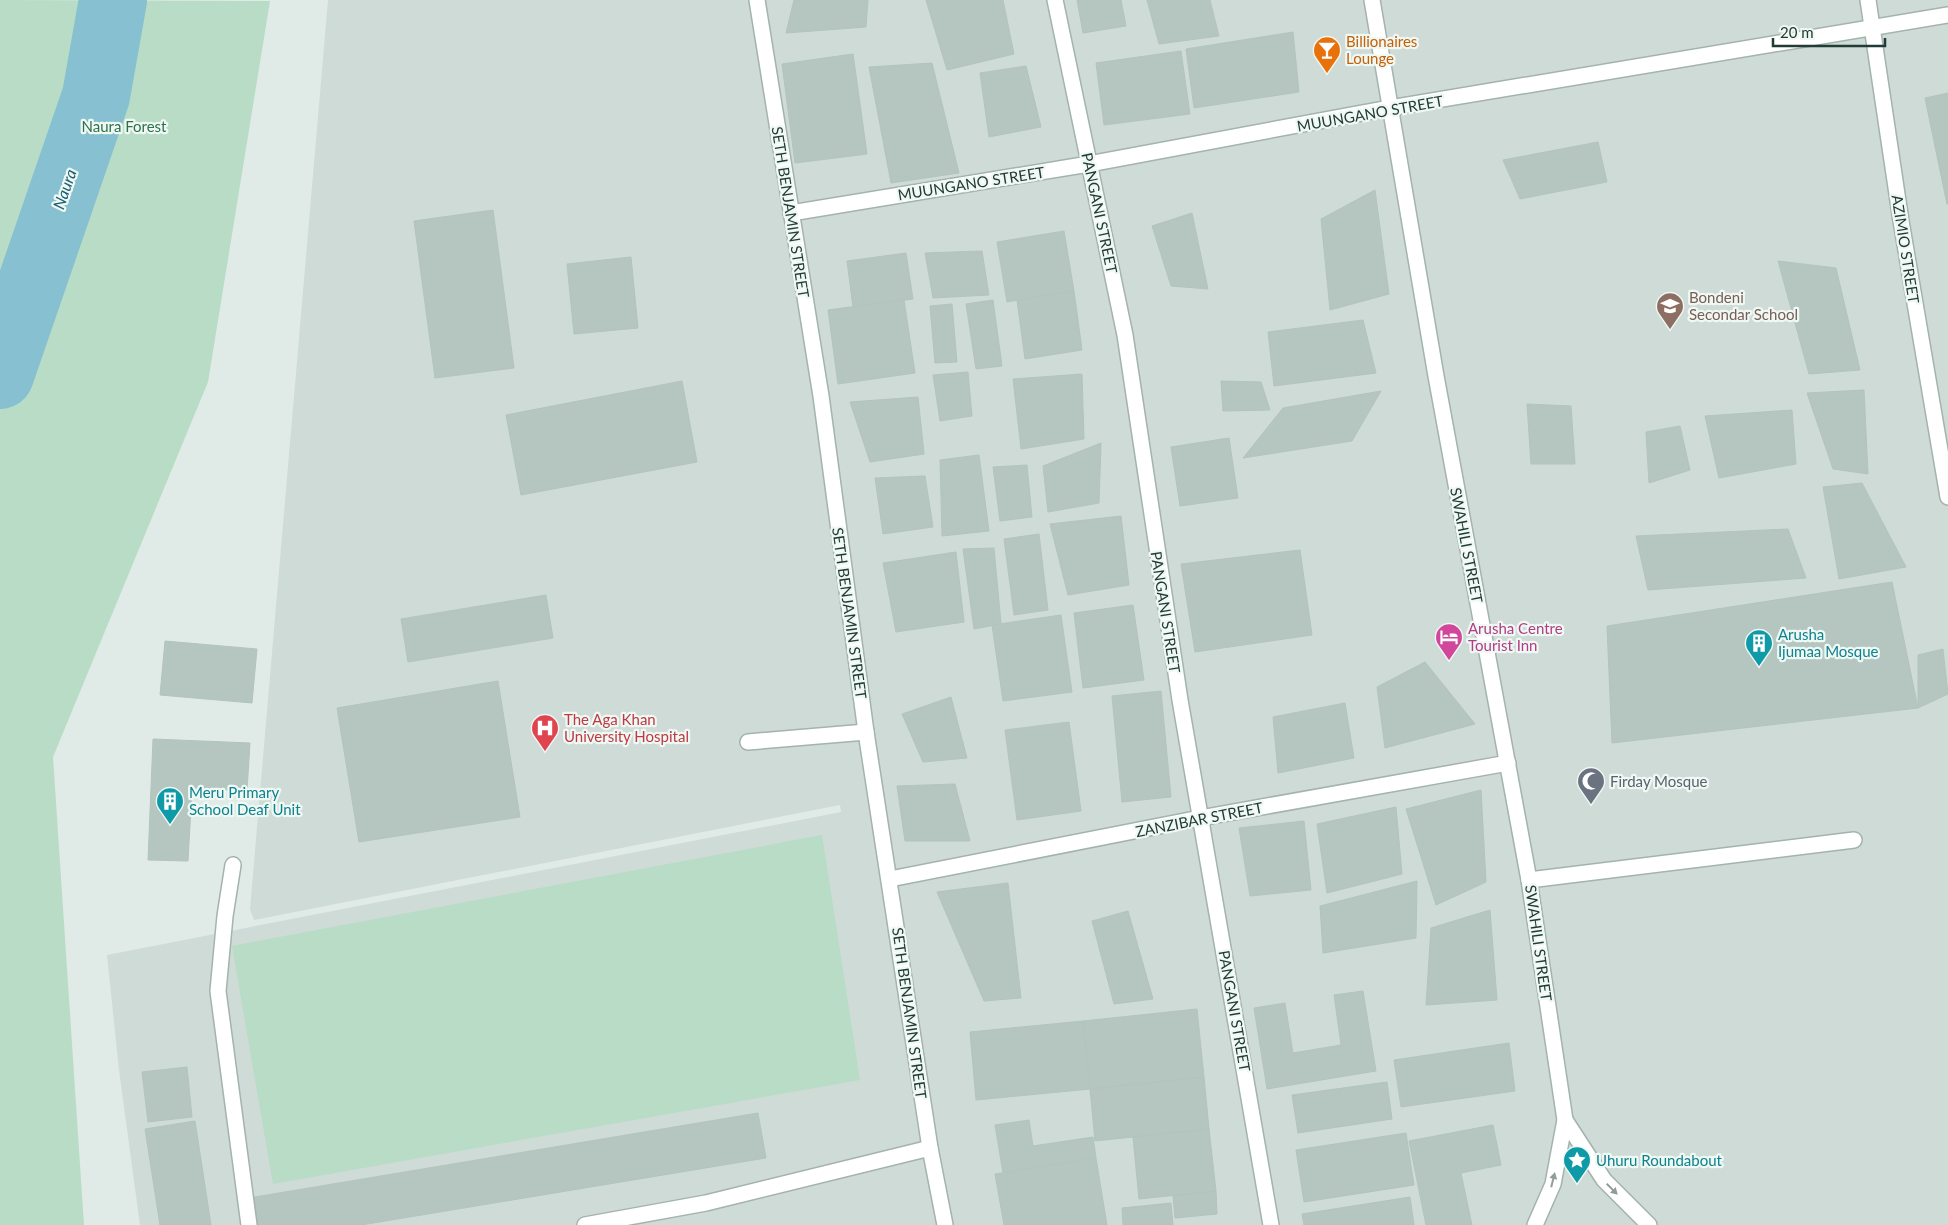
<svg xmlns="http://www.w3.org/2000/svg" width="1948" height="1225" viewBox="0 0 1948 1225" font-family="Lato,sans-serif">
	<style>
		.built { fill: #cedbd6 }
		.green { fill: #b8dcc5 }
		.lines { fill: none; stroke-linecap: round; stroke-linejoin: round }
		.river { stroke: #87c0d0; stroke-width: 68 }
		.building { fill: #b5c6c0; stroke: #b2c4be }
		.lane-casing { stroke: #a3b3ae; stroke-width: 18 }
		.street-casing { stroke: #a3b3ae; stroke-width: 18 }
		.lane { stroke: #fff; stroke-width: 15 }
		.street { stroke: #fff; stroke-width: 15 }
		.oneway { fill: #909d9a }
		.labels { text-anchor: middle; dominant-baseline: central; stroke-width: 4.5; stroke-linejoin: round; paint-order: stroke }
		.food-label { font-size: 15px; fill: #c56008; stroke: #f0f8f4; text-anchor: start }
		.street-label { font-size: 15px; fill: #213b36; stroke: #f0f8f4 }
		.park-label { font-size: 15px; fill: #2b724c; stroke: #f0f8f4 }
		.education-label { font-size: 15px; fill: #785e54; stroke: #f0f8f4; text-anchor: start }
		.hotel-label { font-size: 15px; fill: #b23c85; stroke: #f0f8f4; text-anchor: start }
		.culture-label { font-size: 15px; fill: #0d838f; stroke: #f0f8f4; text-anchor: start }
		.health-label { font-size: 15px; fill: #be3a42; stroke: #f0f8f4; text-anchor: start }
		.worship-label { font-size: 15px; fill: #5b616d; stroke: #f0f8f4; text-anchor: start }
		.water-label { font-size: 16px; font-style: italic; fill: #1b6077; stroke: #f0f8f4 }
	</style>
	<rect width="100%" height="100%" fill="#e0ebe7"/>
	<path class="built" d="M328,0H1948V1225H140L119,1070L107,955L841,812L840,805L254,920L250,909Z"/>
	<g class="green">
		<path d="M0,0L270,1L208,382L53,757L84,1225H0Z"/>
		<path d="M822,835L860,1080L273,1184L232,946Z"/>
	</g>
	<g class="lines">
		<path class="river" d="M0,375L96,96L113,0"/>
	</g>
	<g class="building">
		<path d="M794,0H868L866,27L786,33Z"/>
		<path d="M926,0H1003L1014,54L947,70Z"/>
		<path d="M1077,0H1121L1126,26L1083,33Z"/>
		<path d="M1147,0H1210L1219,36L1159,44Z"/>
		<path d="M1293,32L1299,92L1194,108L1186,49Z"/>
		<path d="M1181,51L1190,114L1104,125L1096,63Z"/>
		<path d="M853,54L867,154L795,163L782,64Z"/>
		<path d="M932,63L959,173L891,183L869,67Z"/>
		<path d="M1026,66L1041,127L989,137L980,73Z"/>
		<path d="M1948,93V204H1947L1925,98Z"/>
		<path d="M1598,142L1607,182L1520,199L1503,160Z"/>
		<path d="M1375,190L1389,294L1330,310L1321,219Z"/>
		<path d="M493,210L514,368L435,378L414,221Z"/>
		<path d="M1192,213L1208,289L1171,286L1152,226Z"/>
		<path d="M1064,231L1074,291L1007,302L997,242Z"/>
		<path d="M982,251L989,295L933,298L925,253Z"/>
		<path d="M906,253L913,299L853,307L847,261Z"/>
		<path d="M631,257L638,328L574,334L567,264Z"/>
		<path d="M1778,261L1836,268L1860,370L1809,374Z"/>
		<path d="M1074,291L1082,350L1025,359L1017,300Z"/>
		<path d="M904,300L915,373L838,384L828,310Z"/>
		<path d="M993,300L1002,366L976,369L966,304Z"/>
		<path d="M952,304L957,362L935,363L930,306Z"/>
		<path d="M1363,320L1376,373L1274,386L1268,332Z"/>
		<path d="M968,372L972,416L940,421L933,375Z"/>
		<path d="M1082,374L1084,439L1021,449L1013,379Z"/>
		<path d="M682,381L697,462L521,495L506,415Z"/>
		<path d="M1221,381L1261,382L1270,410L1223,411Z"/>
		<path d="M1864,390L1868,474L1833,469L1807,393Z"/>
		<path d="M1381,391L1352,441L1243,458L1283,408Z"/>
		<path d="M918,397L924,454L870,462L850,402Z"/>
		<path d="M1527,404L1571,406L1575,464H1531Z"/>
		<path d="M1792,410L1796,464L1719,478L1705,416Z"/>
		<path d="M1680,426L1690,470L1649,483L1646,432Z"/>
		<path d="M1229,438L1238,498L1180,506L1171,447Z"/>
		<path d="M1101,443L1099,503L1048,512L1043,466Z"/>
		<path d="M979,455L989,531L942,536L940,460Z"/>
		<path d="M1027,465L1032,517L1000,521L993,467Z"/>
		<path d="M925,476L933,527L883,534L875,478Z"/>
		<path d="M1862,483L1906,567L1839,579L1823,487Z"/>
		<path d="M1121,516L1129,585L1068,595L1050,524Z"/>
		<path d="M1788,529L1806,578L1648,590L1636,536Z"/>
		<path d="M1039,534L1048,610L1014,615L1004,539Z"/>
		<path d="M994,548L1001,624L974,629L963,549Z"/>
		<path d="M1300,550L1312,635L1195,652L1181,564Z"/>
		<path d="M956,552L964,622L896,632L883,563Z"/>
		<path d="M1892,582L1918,708L1612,743L1607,626Z"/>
		<path d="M546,595L553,638L408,662L401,619Z"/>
		<path d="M1133,605L1144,680L1083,688L1074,613Z"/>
		<path d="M1061,615L1072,692L1003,701L992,625Z"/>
		<path d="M165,641L257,649L252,703L160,695Z"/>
		<path d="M1943,649L1948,694L1918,708V655Z"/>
		<path d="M1425,662L1475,724L1385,748L1377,687Z"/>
		<path d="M498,681L520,817L359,842L337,708Z"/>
		<path d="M1161,691L1171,797L1122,802L1112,696Z"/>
		<path d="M951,697L967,758L923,762L902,714Z"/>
		<path d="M1345,703L1354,758L1278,773L1273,717Z"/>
		<path d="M1069,722L1081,811L1017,820L1005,730Z"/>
		<path d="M153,739L250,743L247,791L192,788L188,861L148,860Z"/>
		<path d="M955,784L970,841H905L897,786Z"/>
		<path d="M1481,790L1486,882L1436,905L1406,809Z"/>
		<path d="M1396,807L1402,874L1327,893L1317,824Z"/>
		<path d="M1304,821L1311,890L1250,896L1239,828Z"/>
		<path d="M1417,881L1416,938L1323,953L1320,906Z"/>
		<path d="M1008,883L1021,998L984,1001L937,892Z"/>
		<path d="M1490,910L1497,1000L1426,1005L1431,928Z"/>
		<path d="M1128,911L1153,999L1114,1004L1092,921Z"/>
		<path d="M1363,991L1376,1071L1267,1089L1254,1008L1285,1003L1293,1053L1341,1045L1334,995Z"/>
		<path d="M1197,1009L1204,1077L1090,1089L1083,1021Z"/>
		<path d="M1083,1021L1090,1089L976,1100L970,1032Z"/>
		<path d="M1509,1043L1515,1091L1401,1107L1394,1060Z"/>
		<path d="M187,1067L192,1117L148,1122L142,1072Z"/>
		<path d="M1204,1077L1209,1129L1095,1141L1090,1089Z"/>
		<path d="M1387,1082L1392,1119L1298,1133L1292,1095Z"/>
		<path d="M758,1113L766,1158L361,1225H254L249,1198Z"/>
		<path d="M1029,1120L1033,1146L1093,1137L1096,1158L1003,1173L995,1125Z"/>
		<path d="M195,1121L211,1225H160L145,1129Z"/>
		<path d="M1493,1125L1501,1165L1461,1173L1472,1225H1426L1409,1141Z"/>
		<path d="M1209,1129L1216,1191L1139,1199L1133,1137Z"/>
		<path d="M1406,1133L1414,1185L1304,1202L1296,1150Z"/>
		<path d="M1096,1158L1107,1225H1004L995,1174Z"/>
		<path d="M1216,1191L1217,1214L1175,1218L1173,1196Z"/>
		<path d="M1410,1197L1414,1225H1304L1302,1214Z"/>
		<path d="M1171,1203L1173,1225H1123L1122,1208Z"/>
	</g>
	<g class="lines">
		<g class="lane-casing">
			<g id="lane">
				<path d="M748,742L866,732"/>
				<path d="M233,865L225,916L218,991L249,1225"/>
				<path d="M1529,880L1854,840"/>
				<path d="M585,1225L706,1203L930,1148"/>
			</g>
		</g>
		<g class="street-casing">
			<g id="street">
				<path d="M757,0L821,396L866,732L930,1148L945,1225"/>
				<path d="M1055,0L1125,335L1180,700L1271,1225"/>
				<path d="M1372,0L1436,376L1529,880L1565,1120L1553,1184L1535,1225"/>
				<path d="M1868,0L1901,221L1948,497"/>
				<path d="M791,213L1089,164L1389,108L1948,15"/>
				<path d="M890,879L1200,818L1508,763"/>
				<path d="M1565,1120L1604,1180L1649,1225"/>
			</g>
		</g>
		<use href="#lane" class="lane"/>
		<use href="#street" class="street"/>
	</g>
	<defs><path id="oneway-solid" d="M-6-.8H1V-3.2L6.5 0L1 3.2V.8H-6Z" transform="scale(1.25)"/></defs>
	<g class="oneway">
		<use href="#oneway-solid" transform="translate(1553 1180) rotate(-76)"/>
		<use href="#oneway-solid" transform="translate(1612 1189) rotate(45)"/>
	</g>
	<defs>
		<g id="bar-pin" transform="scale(1.4375)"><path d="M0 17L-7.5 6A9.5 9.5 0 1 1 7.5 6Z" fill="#e8710a" stroke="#f0f8f4"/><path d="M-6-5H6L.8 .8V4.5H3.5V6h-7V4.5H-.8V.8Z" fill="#fff"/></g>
		<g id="school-pin" transform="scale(1.4375)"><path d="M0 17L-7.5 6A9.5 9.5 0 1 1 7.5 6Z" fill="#8d6e63" stroke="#f0f8f4"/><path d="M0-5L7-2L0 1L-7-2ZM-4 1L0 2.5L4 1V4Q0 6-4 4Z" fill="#fff"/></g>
		<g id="hotel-pin" transform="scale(1.4375)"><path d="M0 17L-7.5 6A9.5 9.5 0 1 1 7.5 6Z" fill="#d1479c" stroke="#f0f8f4"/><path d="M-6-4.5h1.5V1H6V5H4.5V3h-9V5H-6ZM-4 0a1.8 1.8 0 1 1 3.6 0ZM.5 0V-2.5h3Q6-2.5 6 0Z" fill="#fff"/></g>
		<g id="building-pin" transform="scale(1.4375)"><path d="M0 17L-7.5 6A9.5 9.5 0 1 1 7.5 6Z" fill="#0f9aa8" stroke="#f0f8f4"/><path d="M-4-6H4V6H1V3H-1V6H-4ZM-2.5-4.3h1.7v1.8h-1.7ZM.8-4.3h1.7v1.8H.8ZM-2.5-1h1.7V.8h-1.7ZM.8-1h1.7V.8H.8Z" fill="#fff"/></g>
		<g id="hospital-pin" transform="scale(1.4375)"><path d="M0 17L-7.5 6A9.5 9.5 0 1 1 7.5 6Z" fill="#e0444e" stroke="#f0f8f4"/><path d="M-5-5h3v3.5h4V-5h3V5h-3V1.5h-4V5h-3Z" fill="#fff"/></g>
		<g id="mosque-pin" transform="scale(1.4375)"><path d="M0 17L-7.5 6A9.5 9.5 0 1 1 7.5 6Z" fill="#6b7280" stroke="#f0f8f4"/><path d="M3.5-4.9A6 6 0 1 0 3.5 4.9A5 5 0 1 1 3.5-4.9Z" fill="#fff"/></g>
		<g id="sight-pin" transform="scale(1.4375)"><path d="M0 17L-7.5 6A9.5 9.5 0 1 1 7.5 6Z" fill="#0f9aa8" stroke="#f0f8f4"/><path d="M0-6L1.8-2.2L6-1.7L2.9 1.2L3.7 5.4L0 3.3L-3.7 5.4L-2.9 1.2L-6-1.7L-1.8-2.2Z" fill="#fff"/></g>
	</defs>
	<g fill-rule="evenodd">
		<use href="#bar-pin" x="1327" y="50"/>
		<use href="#school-pin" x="1670" y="306"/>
		<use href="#hotel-pin" x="1449" y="637"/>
		<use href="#building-pin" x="1759" y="643"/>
		<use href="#hospital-pin" x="545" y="728"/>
		<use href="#mosque-pin" x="1591" y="781"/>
		<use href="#building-pin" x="170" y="801"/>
		<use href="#sight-pin" x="1577" y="1160"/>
	</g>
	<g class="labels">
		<g class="food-label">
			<text x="1346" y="41">Billionaires<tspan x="1346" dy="17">Lounge</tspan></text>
		</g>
		<g class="street-label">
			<text transform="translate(1370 113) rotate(-10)">MUUNGANO STREET</text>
			<text transform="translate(971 183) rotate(-9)">MUUNGANO STREET</text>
			<text transform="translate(791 212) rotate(81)">SETH BENJAMIN STREET</text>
			<text transform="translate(1100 213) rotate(78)">PANGANI STREET</text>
			<text transform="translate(1906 249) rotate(81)">AZIMIO STREET</text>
			<text transform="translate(1467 545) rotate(79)">SWAHILI STREET</text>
			<text transform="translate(1166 612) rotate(81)">PANGANI STREET</text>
			<text transform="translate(850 613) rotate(82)">SETH BENJAMIN STREET</text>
			<text transform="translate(1199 819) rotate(-11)">ZANZIBAR STREET</text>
			<text transform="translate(1539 943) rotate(82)">SWAHILI STREET</text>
			<text transform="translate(1235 1011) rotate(80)">PANGANI STREET</text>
			<text transform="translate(910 1013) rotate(82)">SETH BENJAMIN STREET</text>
		</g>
		<g class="park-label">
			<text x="124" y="126">Naura Forest</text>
		</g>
		<g class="education-label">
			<text x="1689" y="297">Bondeni<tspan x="1689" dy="17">Secondar School</tspan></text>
		</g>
		<g class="hotel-label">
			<text x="1468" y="628">Arusha Centre<tspan x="1468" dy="17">Tourist Inn</tspan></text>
		</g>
		<g class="culture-label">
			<text x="1778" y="634">Arusha<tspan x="1778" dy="17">Ijumaa Mosque</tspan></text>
			<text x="189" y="792">Meru Primary<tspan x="189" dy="17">School Deaf Unit</tspan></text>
			<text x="1596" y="1160">Uhuru Roundabout</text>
		</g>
		<g class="health-label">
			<text x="564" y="719">The Aga Khan<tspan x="564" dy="17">University Hospital</tspan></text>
		</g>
		<g class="worship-label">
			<text x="1610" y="781">Firday Mosque</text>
		</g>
		<g class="water-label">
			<text transform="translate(64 189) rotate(-71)">Naura</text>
		</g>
	</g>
	<path d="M1773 38v8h112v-8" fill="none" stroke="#213b36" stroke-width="2.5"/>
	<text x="1780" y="38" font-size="15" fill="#213b36" stroke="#f0f8f4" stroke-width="4" paint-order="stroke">20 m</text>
</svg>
